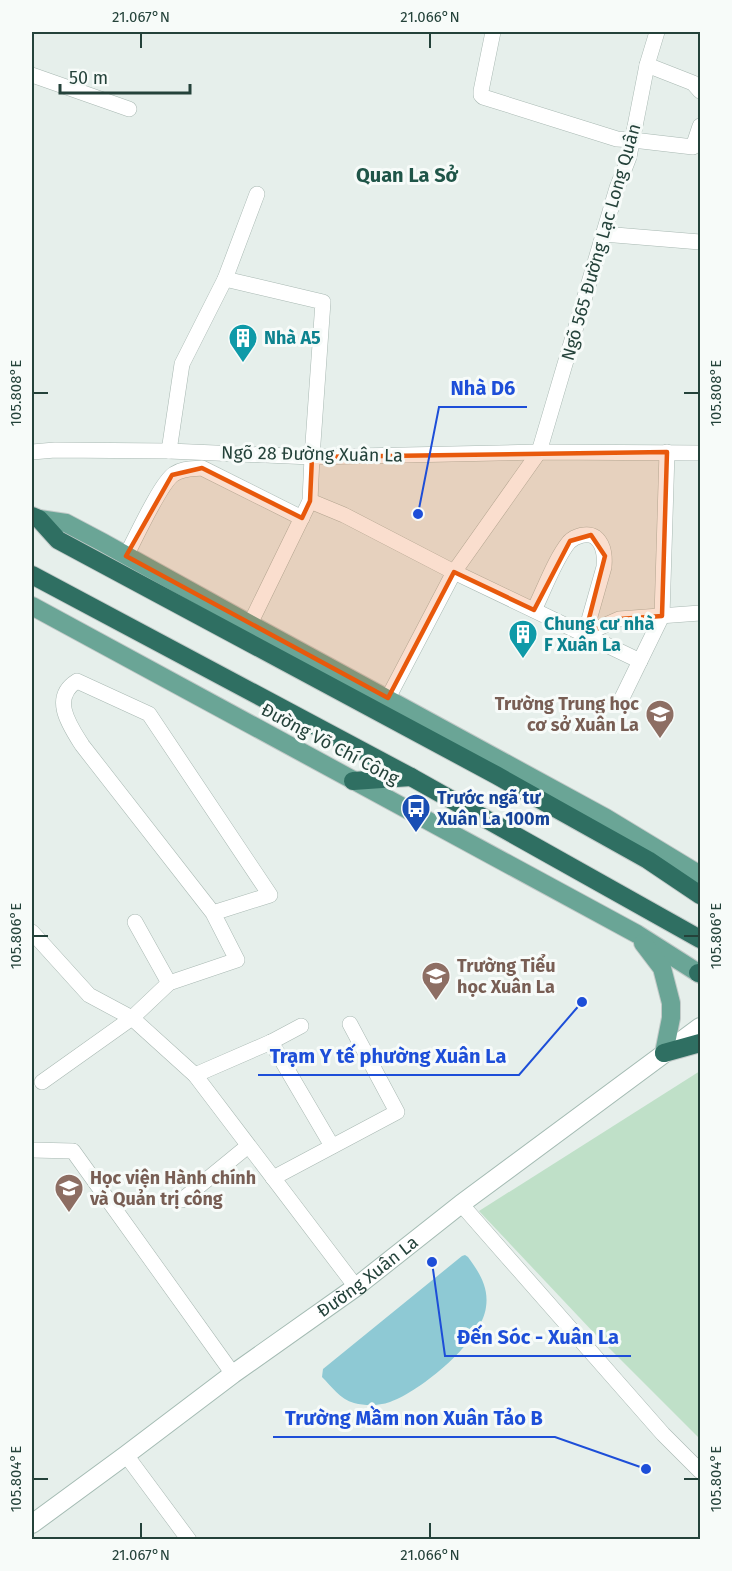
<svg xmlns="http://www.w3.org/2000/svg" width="732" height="1571" viewBox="0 0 732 1571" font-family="'Fira Sans',sans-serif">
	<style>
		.green { fill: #bfe0c8 }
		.water { fill: #8ec9d4 }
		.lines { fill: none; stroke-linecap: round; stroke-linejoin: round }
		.street-casing { stroke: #a8b8b2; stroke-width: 16 }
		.secondary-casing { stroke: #a4bbb3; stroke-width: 20 }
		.primary-casing { stroke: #c2cac8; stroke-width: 20 }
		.highway-casing { stroke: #c2cac8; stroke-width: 20 }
		.street { stroke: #fff; stroke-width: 15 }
		.secondary { stroke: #fff; stroke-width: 18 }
		.primary { stroke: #6aa596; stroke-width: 18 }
		.highway { stroke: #2f6f62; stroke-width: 18 }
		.marked { fill: #e8590c; fill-opacity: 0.2; stroke: #e8590c; stroke-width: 4.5; stroke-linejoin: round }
		.ticks { fill: none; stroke: #24423a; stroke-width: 2 }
		.labels { text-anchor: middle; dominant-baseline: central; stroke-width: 6; stroke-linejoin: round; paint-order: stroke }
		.street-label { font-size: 18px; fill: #24423a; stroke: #f7fbf9 }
		.culture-label { font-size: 18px; font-weight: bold; fill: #0d838f; stroke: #f7fbf9; text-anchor: start }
		.education-label { font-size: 18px; font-weight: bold; fill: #785e54; stroke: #f7fbf9; text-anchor: start }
		.transit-label { font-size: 18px; font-weight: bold; fill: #164399; stroke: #f7fbf9; text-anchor: start }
		.neighbourhood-label { font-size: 20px; font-weight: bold; fill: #1f5548; stroke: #f7fbf9 }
		.leader { fill: none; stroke: #1d4ed8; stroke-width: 2 }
		.callout-dot { fill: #1d4ed8; stroke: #f7fbf9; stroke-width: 2 }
		.callout-label { font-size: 20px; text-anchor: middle; font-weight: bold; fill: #1d4ed8; stroke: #f7fbf9; stroke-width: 6; stroke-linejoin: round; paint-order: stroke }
		.neatline { fill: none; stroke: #24423a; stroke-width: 2 }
		.ticks-label { font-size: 15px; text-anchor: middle; fill: #24423a }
	</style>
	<rect width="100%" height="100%" fill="#e6efeb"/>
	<path class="green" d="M700,1071V1439L595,1334L479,1211Z"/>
	<path class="water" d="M465,1255L468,1257C479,1272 489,1287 486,1307C482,1341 421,1391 390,1402C378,1406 366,1406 354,1403C340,1399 332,1387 322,1377L323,1369L462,1256Z"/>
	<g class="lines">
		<g class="street-casing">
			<g id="street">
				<path d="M493,32L481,91V95L483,97L617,139L633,140L693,147L700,126"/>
				<path d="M647,65L693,83L700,91"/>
				<path d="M32,75L129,109"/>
				<path d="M603,234L700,242"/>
				<path d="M169,451L182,364L225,279"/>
				<path d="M32,452L55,450L169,451L312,457L539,452L700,453"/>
				<path d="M310,501L344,515L454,572L640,661L662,616L667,452"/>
				<path d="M126,556C135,539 161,482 174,474C183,468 192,469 202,468L302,518"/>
				<path d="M534,610C544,590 555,559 569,542C575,536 587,532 595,537C604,544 605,556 604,567L585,634"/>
				<path d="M250,624L310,501L312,457L323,302L225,279L257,194"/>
				<path d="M585,634L619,619L700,613"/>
				<path d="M388,698L454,572L539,452L617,188L629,157L647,65L657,32"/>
				<path d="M620,702L640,661"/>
				<path d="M135,922L169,983"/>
				<path d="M32,932L89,995L132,1018L195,1075L356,1287"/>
				<path d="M271,1042L332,1146"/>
				<path d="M195,1075L271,1042L301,1026"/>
				<path d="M42,1082L132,1018L169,983L237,960L213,913L270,895L149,714L77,681C50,698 70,726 82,745L213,913"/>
				<path d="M32,1150L73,1151L233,1374"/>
				<path d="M273,1178L397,1112L350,1024"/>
				<path d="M182,1200L248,1146"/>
				<path d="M461,1204L663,1434L700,1471"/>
				<path d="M126,1455L189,1540"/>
			</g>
		</g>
		<g class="secondary-casing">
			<g id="secondary">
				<path id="s1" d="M32,1524L126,1455L233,1374L356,1287L461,1204L700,1027"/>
			</g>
		</g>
		<g class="primary-casing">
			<g id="primary">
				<path d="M39,519L66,523L102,542L250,624L606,818L700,875"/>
				<path d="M32,606L637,934L700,974"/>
				<path d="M643,943L662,968L671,1003V1018L664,1053"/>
			</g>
		</g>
		<g class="highway-casing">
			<g id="highway">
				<path d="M32,516L39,519L58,540L496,775L648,860L700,895"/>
				<path d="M32,575L411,777L700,939"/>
				<path d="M353,781L411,777"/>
				<path d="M698,973H700"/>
				<path d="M664,1053L700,1043"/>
			</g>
		</g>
		<use href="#street" class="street"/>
		<use href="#secondary" class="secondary"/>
		<use href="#primary" class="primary"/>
		<use href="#highway" class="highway"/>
	</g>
	<path class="marked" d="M667,452L662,616L619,619L585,634L605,556L591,535L570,541L534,610L454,572L388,698L126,556L172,475L202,468L302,518L310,501L312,457Z"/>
	<path class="ticks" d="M141,33V48M430,33V48M33,393H48M684,393H699M33,936H48M684,936H699M33,1479H48M684,1479H699M141,1523V1538M430,1523V1538"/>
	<defs>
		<g id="building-pin" transform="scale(1.5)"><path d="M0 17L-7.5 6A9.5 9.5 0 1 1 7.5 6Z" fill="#0f9aa8" stroke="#f7fbf9"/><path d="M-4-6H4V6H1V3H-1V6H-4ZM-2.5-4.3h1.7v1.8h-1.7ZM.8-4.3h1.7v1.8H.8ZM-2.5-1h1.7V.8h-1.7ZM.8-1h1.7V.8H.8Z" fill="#fff"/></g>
		<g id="school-pin" transform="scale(1.5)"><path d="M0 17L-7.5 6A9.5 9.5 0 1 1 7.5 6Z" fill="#8d6e63" stroke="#f7fbf9"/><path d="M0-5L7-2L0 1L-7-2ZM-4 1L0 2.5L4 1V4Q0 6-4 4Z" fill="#fff"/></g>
		<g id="bus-pin" transform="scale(1.5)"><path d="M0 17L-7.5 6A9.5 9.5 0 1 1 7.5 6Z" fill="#1a4fb4" stroke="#f7fbf9"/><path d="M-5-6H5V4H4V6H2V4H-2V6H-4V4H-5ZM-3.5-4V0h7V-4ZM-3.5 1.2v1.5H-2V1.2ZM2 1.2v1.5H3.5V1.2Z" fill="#fff"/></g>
		<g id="university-pin" transform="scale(1.5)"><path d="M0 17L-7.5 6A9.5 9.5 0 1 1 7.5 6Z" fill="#8d6e63" stroke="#f7fbf9"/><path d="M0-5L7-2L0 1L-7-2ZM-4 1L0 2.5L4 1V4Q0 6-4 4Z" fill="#fff"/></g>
	</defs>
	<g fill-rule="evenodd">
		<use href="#building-pin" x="243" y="338"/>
		<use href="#building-pin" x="523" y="634"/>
		<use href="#school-pin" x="660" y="714"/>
		<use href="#bus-pin" x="416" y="808"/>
		<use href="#school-pin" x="436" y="976"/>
		<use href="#university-pin" x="69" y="1188"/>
	</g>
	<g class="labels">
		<g class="street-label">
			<text transform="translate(601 242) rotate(-74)">Ngõ 565 Đường Lạc Long Quân</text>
			<text transform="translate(312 454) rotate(1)">Ngõ 28 Đường Xuân La</text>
			<text transform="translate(330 744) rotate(28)">Đường Võ Chí Công</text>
			<text stroke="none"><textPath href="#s1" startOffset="417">Đường Xuân La</textPath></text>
		</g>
		<g class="culture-label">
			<text x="264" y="338">Nhà A5</text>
			<text x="544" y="624">Chung cư nhà<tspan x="544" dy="21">F Xuân La</tspan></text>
		</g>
		<g class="education-label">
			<text x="639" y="704" text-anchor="end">Trường Trung học<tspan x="639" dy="21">cơ sở Xuân La</tspan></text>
			<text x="457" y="966">Trường Tiểu<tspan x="457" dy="21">học Xuân La</tspan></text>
			<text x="90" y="1178">Học viện Hành chính<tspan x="90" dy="21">và Quản trị công</tspan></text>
		</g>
		<g class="transit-label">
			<text x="437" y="798">Trước ngã tư<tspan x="437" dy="21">Xuân La 100m</tspan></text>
		</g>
		<g class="neighbourhood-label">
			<text x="407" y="175">Quan La Sở</text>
		</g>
	</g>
	<path class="leader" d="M418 514L439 407H527M582 1002L519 1075H258M432 1262L445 1356H631M646 1469L555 1437H273"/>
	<g class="callout-dot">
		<circle cx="418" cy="514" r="6"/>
		<circle cx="582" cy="1002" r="6"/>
		<circle cx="432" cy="1262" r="6"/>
		<circle cx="646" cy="1469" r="6"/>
	</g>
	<g class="callout-label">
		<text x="483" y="395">Nhà D6</text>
		<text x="388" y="1063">Trạm Y tế phường Xuân La</text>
		<text x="538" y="1344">Đến Sóc - Xuân La</text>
		<text x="414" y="1425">Trường Mầm non Xuân Tảo B</text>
	</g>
	<rect width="732" height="1571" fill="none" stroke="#f7fbf9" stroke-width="66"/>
	<path d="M60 84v9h130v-9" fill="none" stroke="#24423a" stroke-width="3"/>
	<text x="69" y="84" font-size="18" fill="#24423a" stroke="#f7fbf9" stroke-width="4.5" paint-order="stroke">50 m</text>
	<rect x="33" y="33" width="666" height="1505" class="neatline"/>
	<g class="ticks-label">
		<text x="141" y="22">21.067°N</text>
		<text x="430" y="22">21.066°N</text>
		<text transform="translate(716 393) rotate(-90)" y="5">105.808°E</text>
		<text transform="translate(16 393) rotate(-90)" y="5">105.808°E</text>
		<text transform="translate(716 936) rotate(-90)" y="5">105.806°E</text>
		<text transform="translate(16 936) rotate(-90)" y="5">105.806°E</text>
		<text transform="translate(716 1479) rotate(-90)" y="5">105.804°E</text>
		<text transform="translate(16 1479) rotate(-90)" y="5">105.804°E</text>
		<text x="141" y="1560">21.067°N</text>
		<text x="430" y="1560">21.066°N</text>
	</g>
</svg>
